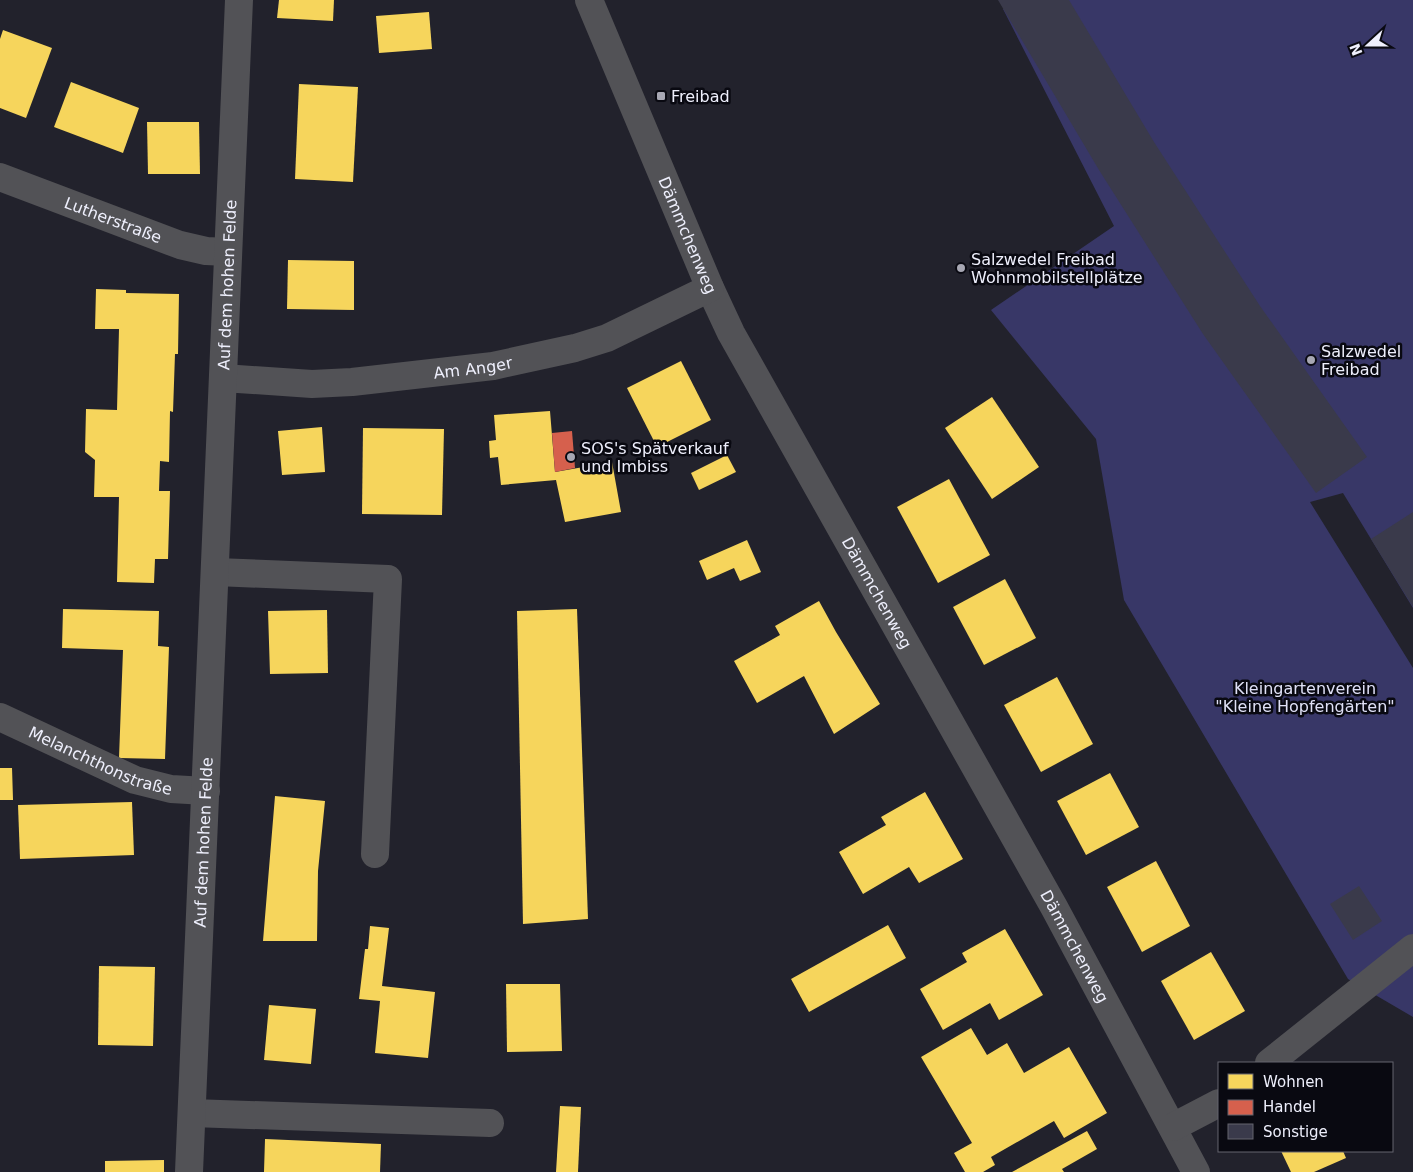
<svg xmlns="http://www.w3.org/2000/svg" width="1413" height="1172" viewBox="0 0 1413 1172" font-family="'DejaVu Sans',sans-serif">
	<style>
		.green { fill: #383767 }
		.homes { fill: #f6d55c }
		.shops { fill: #d6604d }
		.building { fill: #3a3a4b }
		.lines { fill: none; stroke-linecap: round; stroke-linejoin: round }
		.minor { stroke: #525256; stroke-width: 28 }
		.poi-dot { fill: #a7a7b3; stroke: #090911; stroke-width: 2 }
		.labels { text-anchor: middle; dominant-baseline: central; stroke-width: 5; stroke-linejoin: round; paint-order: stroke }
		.poi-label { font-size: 16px; fill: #eeeffc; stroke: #090911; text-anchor: start }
		.street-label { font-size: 16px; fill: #eeeffc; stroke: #090911 }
		.park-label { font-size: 16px; fill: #dfe0f6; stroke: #090911 }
	</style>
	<rect width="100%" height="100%" fill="#22222c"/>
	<path class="green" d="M1021,0H1413V608L1343,493L1310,502L1413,668V1017L1348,979L1124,600L1096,439L991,310L1114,226L1003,9Z"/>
	<g class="homes">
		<path d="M279,0H334L333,21L277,18Z"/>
		<path d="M429,12L432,49L379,53L376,16Z"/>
		<path d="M3,30L52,48L26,118L0,108V39Z"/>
		<path d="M71,82L139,108L123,153L54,127Z"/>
		<path d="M299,84L358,87L353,182L295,179Z"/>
		<path d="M147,122H199L200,174H148Z"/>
		<path d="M288,260L354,261V310L287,309Z"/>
		<path d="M96,289L126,290V293L179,294L178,354H175L173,412L170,411L169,462L160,461L159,491H170L168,559H155L154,583L117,582L119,497H94L95,460L85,452L86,409L117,410L119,329H95Z"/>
		<path d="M681,361L711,420L657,447L627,388Z"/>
		<path d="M992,397L1039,467L992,499L945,428Z"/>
		<path d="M550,411L555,472L612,462L621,512L565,522L556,480L501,485L498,457L490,458L489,441L496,440L494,415Z"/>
		<path d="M322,427L325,472L282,475L278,431Z"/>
		<path d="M363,428L444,429L442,515L362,514Z"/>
		<path d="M727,455L736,472L699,490L691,473Z"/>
		<path d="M949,479L990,555L938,583L897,507Z"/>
		<path d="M747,540L761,572L740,581L734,568L707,580L699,561Z"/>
		<path d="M1005,579L1036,638L984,665L953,607Z"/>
		<path d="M819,601L836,632L880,704L834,734L804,676L757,703L734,661L780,635L775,626Z"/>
		<path d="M63,609L159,611L158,646L169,647L165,759L119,758L123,650L62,648Z"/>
		<path d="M577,609L588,919L523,924L517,611Z"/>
		<path d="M327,610L328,673L270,674L268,611Z"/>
		<path d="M1057,677L1093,744L1041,772L1004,705Z"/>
		<path d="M0,768H12L13,800H0Z"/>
		<path d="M1110,773L1139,827L1086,855L1057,801Z"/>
		<path d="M925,792L963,859L919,883L909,867L863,894L839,852L886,825L881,817Z"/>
		<path d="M275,796L325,801L318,871L317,941H263Z"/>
		<path d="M132,802L134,855L20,859L18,805Z"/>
		<path d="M1156,861L1190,926L1142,952L1107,887Z"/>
		<path d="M888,925L906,958L809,1012L791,979Z"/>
		<path d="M370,926L389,928L382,986L435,992L428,1058L375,1053L380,1001L359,999L365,949H368Z"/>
		<path d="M1005,929L1043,995L999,1020L990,1003L943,1030L920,989L967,962L962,953Z"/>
		<path d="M1211,952L1245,1011L1194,1040L1161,981Z"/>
		<path d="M99,966L155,967L153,1046L98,1045Z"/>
		<path d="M506,984H560L562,1051L507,1052Z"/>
		<path d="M269,1005L316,1009L311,1064L264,1060Z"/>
		<path d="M971,1028L987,1055L1007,1043L1024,1073L1069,1047L1107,1113L1064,1138L1054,1121L991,1157L995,1165L983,1172H965L954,1153L972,1143L921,1057Z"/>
		<path d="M560,1106L581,1107L578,1172H556Z"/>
		<path d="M1087,1131L1097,1149L1062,1169L1064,1172H1012Z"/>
		<path d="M265,1139L381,1144L380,1172H264Z"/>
		<path d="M1281,1151H1343L1346,1158L1314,1172H1291Z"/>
		<path d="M164,1160V1172H105V1161Z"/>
	</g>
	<path class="shops" d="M572,431L575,468L555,472L552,433Z"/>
	<g class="building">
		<path d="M998,0H1069L1154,142L1260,306L1367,457L1316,493L1203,334L1099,170Z"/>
		<path d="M1413,512V607L1371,539Z"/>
		<path d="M1359,886L1382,921L1353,940L1330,904Z"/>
	</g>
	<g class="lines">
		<g class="minor">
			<path id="s1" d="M589,0L710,288L731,333L1054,907L1196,1172"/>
			<path id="s2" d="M0,177L180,245L206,251L228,252"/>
			<path id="s3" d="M223,378L312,384L352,382L493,366L575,348L607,338L710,288"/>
			<path d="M216,572L388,579L375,854"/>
			<path id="s4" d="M0,717L135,780L171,789L206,791"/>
			<path d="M1269,1063L1413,948"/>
			<path d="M192,1113L490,1123"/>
			<path d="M1173,1127L1219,1103"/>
			<path id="s5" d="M189,1172L239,0"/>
		</g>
	</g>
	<g class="poi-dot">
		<rect x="656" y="91" width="10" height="10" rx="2.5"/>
		<circle cx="961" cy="268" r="5"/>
		<circle cx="1311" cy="360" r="5"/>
		<circle cx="571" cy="457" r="5"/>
	</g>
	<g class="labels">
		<g class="poi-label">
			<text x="671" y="96">Freibad</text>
			<text x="971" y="259">Salzwedel Freibad<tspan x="971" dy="18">Wohnmobilstellplätze</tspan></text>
			<text x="1321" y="351">Salzwedel<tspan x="1321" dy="18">Freibad</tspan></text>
			<text x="581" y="448">SOS's Spätverkauf<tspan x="581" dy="18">und Imbiss</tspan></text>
		</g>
		<g class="street-label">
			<text stroke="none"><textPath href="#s2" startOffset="121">Lutherstraße</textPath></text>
			<text stroke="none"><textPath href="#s1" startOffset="255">Dämmchenweg</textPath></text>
			<text stroke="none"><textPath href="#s5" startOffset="888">Auf dem hohen Felde</textPath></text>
			<text stroke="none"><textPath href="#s3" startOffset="251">Am Anger</textPath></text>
			<text stroke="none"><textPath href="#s1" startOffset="660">Dämmchenweg</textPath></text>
			<text stroke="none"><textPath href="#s4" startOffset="110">Melanchthonstraße</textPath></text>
			<text stroke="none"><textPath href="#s5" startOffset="330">Auf dem hohen Felde</textPath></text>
			<text stroke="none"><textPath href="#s1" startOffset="1065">Dämmchenweg</textPath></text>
		</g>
		<g class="park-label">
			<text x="1305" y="688">Kleingartenverein<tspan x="1305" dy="18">"Kleine Hopfengärten"</tspan></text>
		</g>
	</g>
	<rect x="1218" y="1062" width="175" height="90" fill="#090911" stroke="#65656f"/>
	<rect x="1228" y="1074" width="25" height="15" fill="#f6d55c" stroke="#65656f"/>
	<text x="1263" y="1087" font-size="15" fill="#eeeffc">Wohnen</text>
	<rect x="1228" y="1100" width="25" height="15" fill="#d6604d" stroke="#65656f"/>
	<text x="1263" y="1112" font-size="15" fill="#eeeffc">Handel</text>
	<rect x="1228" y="1124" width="25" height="15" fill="#3a3a4b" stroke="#65656f"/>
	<text x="1263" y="1137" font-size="15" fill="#eeeffc">Sonstige</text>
	<g transform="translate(1368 45) rotate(249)" stroke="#090911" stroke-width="4" paint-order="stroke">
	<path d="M0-4L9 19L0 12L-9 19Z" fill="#eeeffc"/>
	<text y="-8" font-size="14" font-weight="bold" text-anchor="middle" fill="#eeeffc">N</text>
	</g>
</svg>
